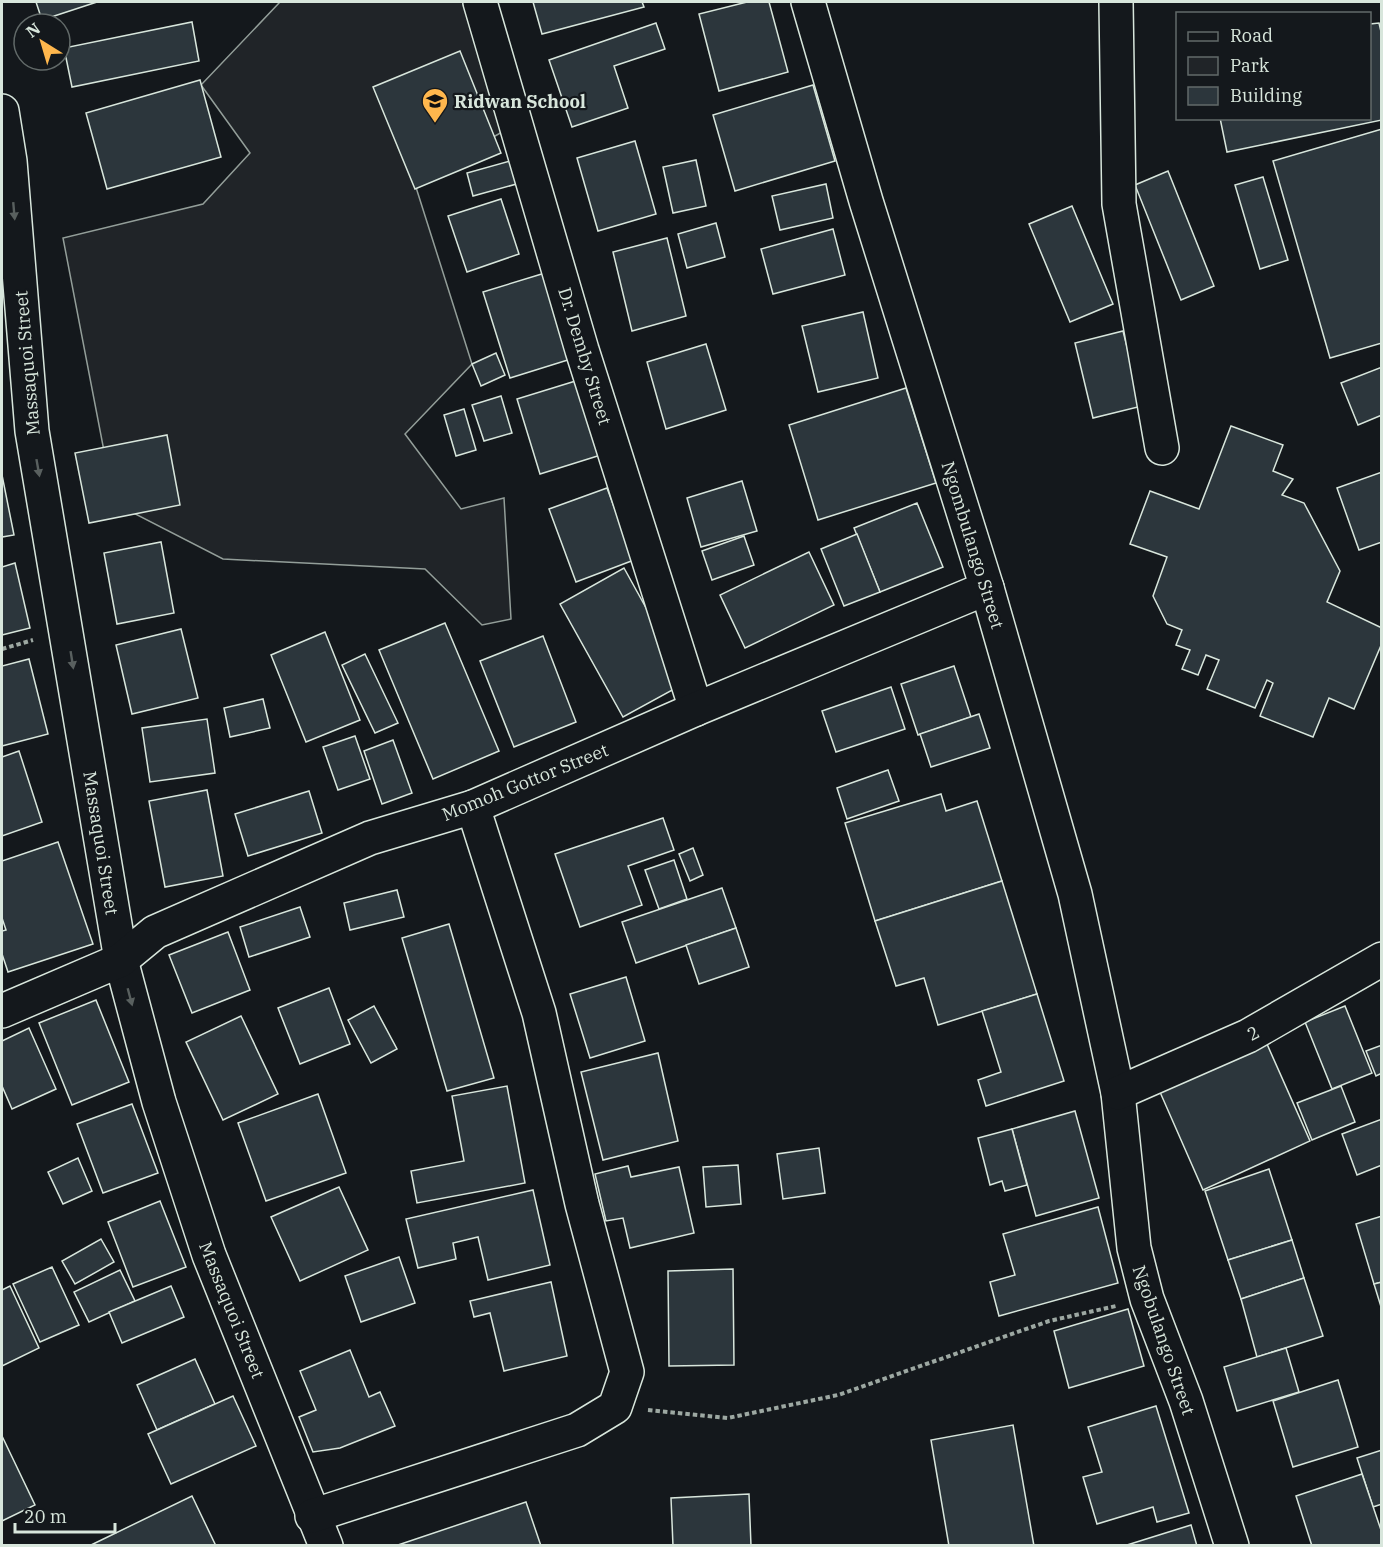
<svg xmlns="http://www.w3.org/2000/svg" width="1383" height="1547" viewBox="0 0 1383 1547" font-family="'IBM Plex Serif',serif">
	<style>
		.green { fill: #202428; stroke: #939e99; stroke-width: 1.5 }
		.building { fill: #2c363c; stroke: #d8e6dc; stroke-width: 1.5 }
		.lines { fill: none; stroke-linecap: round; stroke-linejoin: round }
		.minor-casing { stroke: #d8e6dc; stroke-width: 36 }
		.path { stroke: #9da8a2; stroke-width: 4; stroke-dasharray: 4.5 3; stroke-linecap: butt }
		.minor { stroke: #14181c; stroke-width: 33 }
		.oneway { fill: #59605f }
		.labels { text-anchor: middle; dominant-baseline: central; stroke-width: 4.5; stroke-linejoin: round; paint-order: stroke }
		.poi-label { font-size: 18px; font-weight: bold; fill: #d8e6dc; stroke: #14181c; text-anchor: start }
		.street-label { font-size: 18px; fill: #d8e6dc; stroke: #14181c }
	</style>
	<rect width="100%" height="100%" fill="#14181c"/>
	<path class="green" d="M280,2H474L504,131L414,181L472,364L405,434L461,509L504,498L511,619L482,625L425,569L223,559L114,503L63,238L203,204L250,153L201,85Z"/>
	<g class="building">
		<path d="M36,2H97L42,20Z"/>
		<path d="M533,2H642L644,7L542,34Z"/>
		<path d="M747,2H769L788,72L719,91L699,14Z"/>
		<path d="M192,22L199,61L72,87L64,48Z"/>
		<path d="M656,23L665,49L614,66L628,108L572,127L549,60Z"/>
		<path d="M1379,23L1382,36V120L1227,152L1220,118H1370V24Z"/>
		<path d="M460,51L501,153L415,189L373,87Z"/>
		<path d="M200,80L221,157L107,189L86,113Z"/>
		<path d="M813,85L835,161L735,191L713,115Z"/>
		<path d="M1382,129V343L1330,358L1273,161Z"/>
		<path d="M635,141L656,214L598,231L577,158Z"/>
		<path d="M517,159L524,182L473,196L467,173Z"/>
		<path d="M696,160L706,206L673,213L663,167Z"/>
		<path d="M1168,171L1214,286L1181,300L1135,185Z"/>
		<path d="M1263,177L1288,260L1260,269L1235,185Z"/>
		<path d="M826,184L833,218L780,230L772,196Z"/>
		<path d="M501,199L519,254L467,272L448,216Z"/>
		<path d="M1072,206L1113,304L1070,322L1029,224Z"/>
		<path d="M716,223L725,257L687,268L678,234Z"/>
		<path d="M833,229L845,275L773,294L761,249Z"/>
		<path d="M667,238L686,316L632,331L613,252Z"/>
		<path d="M545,273L571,359L510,378L483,292Z"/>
		<path d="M863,312L878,378L818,392L802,326Z"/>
		<path d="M1123,331L1142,406L1093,418L1075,343Z"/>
		<path d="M706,344L726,410L666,429L647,362Z"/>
		<path d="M496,353L505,375L481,386L472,364Z"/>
		<path d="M1382,367V415L1358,425L1341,383Z"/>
		<path d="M582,379L604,454L540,474L517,399Z"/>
		<path d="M906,388L936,483L818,520L789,425Z"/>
		<path d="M501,396L512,433L484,441L472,405Z"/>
		<path d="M464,409L476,450L456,456L444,415Z"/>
		<path d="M1231,426L1283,445L1273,471L1293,479L1282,495L1304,503L1340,571L1327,602L1382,628V643L1354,709L1329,698L1313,737L1260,716L1273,683L1267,680L1255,708L1207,689L1219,660L1206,655L1198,675L1182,669L1190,650L1176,645L1182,630L1167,624L1153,596L1167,557L1130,544L1150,491L1199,509Z"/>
		<path d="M167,435L180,505L89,523L75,453Z"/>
		<path d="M1382,472V542L1359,550L1337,488Z"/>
		<path d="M2,475L14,535L2,537Z"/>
		<path d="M742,481L757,531L701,547L687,498Z"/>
		<path d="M607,488L634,560L576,582L549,509Z"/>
		<path d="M917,503L943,567L880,592L854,528Z"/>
		<path d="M857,534L880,592L844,606L821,549Z"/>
		<path d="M744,536L754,565L712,580L702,551Z"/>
		<path d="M161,542L174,613L117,624L104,553Z"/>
		<path d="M809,552L834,605L745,648L720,595Z"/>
		<path d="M15,563L30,628L2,635V567Z"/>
		<path d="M624,568L687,682L623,717L560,604Z"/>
		<path d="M445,623L499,751L433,779L379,650Z"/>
		<path d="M181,629L198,698L132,714L116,645Z"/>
		<path d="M325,632L360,720L306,742L271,655Z"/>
		<path d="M543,636L576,722L514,747L480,661Z"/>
		<path d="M365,654L398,723L375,733L342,665Z"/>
		<path d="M29,659L48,734L2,746V666Z"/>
		<path d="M954,666L971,717L918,735L901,684Z"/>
		<path d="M891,687L905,729L836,752L822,711Z"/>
		<path d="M263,699L270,728L230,737L224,708Z"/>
		<path d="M979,714L990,748L931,767L920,734Z"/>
		<path d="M207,719L215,773L150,782L142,728Z"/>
		<path d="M355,736L370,779L338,790L323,747Z"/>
		<path d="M393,740L412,793L382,804L364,751Z"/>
		<path d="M19,751L42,822L2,836V757Z"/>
		<path d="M888,770L899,801L847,819L837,788Z"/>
		<path d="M207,790L223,876L165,887L149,801Z"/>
		<path d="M309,791L322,833L248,856L235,814Z"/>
		<path d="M941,794L946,811L977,801L1002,881L875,921L845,823Z"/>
		<path d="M663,818L674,850L628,866L642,905L580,927L555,854Z"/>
		<path d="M58,842L93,944L8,972L2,954V931L6,930L2,918V861Z"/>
		<path d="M693,848L703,875L690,881L679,854Z"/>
		<path d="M674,860L687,899L659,909L645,870Z"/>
		<path d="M1002,881L1037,994L938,1025L924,978L896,986L875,921Z"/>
		<path d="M722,888L736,928L636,963L622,922Z"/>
		<path d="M397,890L404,917L350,930L344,903Z"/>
		<path d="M300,907L310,937L249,957L240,927Z"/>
		<path d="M449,924L494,1078L447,1091L402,938Z"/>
		<path d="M736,928L749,967L699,984L686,945Z"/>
		<path d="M228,932L250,990L192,1013L169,955Z"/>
		<path d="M626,977L645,1041L590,1058L570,994Z"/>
		<path d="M329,988L350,1044L300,1064L278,1008Z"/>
		<path d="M1037,994L1064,1081L986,1106L978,1080L1001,1072L982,1011Z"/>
		<path d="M96,1000L129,1082L72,1105L39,1023Z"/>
		<path d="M374,1006L397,1049L371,1063L348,1020Z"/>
		<path d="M1345,1006L1372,1073L1332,1089L1305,1022Z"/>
		<path d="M241,1016L278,1094L223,1120L186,1042Z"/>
		<path d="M29,1028L56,1089L12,1109L2,1086V1041Z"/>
		<path d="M1263,1035L1310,1141L1203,1190L1156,1083Z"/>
		<path d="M1382,1045V1073L1376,1076L1366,1051Z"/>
		<path d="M658,1053L678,1141L603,1160L581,1072Z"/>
		<path d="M507,1086L525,1183L417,1203L411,1171L464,1161L452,1096Z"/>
		<path d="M1341,1086L1355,1122L1312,1140L1297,1103Z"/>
		<path d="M318,1094L346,1173L266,1201L238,1123Z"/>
		<path d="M132,1104L158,1173L103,1193L77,1124Z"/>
		<path d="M1075,1111L1099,1198L1036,1216L1012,1129Z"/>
		<path d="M1382,1119V1165L1357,1175L1342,1134Z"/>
		<path d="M1012,1129L1027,1185L1005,1191L1002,1181L990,1185L978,1138Z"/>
		<path d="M819,1148L825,1193L783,1199L777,1154Z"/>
		<path d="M78,1158L92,1191L63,1204L48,1172Z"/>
		<path d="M738,1165L741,1204L706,1207L703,1167Z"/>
		<path d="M628,1166L631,1177L679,1167L694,1233L630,1248L623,1218L606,1221L595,1174Z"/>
		<path d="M1269,1169L1292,1240L1228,1260L1205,1191Z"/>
		<path d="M339,1187L368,1250L300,1281L271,1217Z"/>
		<path d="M533,1190L550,1265L488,1280L478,1237L453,1243L456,1259L418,1268L406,1219Z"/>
		<path d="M160,1201L186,1267L133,1287L108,1222Z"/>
		<path d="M1098,1207L1118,1283L999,1316L990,1282L1015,1275L1003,1234Z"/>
		<path d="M1382,1216V1282L1374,1284L1356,1224Z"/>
		<path d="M101,1239L114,1262L75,1284L62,1261Z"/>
		<path d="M1292,1240L1304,1278L1241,1299L1228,1260Z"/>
		<path d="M399,1257L415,1303L361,1322L345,1276Z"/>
		<path d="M52,1267L79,1325L40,1342L13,1284Z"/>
		<path d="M733,1269L734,1365L669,1366L668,1271Z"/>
		<path d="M120,1270L135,1301L89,1322L74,1292Z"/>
		<path d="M1304,1278L1323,1336L1257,1357L1241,1299Z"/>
		<path d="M551,1282L567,1356L504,1371L490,1313L474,1317L470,1301Z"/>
		<path d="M1382,1282V1310L1374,1284Z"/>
		<path d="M10,1286L39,1348L2,1366V1290Z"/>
		<path d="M171,1286L184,1317L122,1343L109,1312Z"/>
		<path d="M1128,1309L1144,1366L1069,1388L1054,1331Z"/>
		<path d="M1286,1348L1299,1392L1237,1411L1224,1367Z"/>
		<path d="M350,1350L369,1397L380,1392L395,1426L340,1448L313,1452L299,1417L316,1410L300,1371Z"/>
		<path d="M195,1359L215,1404L157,1430L137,1385Z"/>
		<path d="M1338,1380L1358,1447L1293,1467L1273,1401Z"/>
		<path d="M233,1396L256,1446L171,1484L148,1434Z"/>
		<path d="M1156,1406L1189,1513L1157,1522L1153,1507L1097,1524L1083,1477L1102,1472L1088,1427Z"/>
		<path d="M1013,1425L1034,1546H949L931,1440Z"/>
		<path d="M2,1436L35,1505L2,1521Z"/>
		<path d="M1382,1450V1504L1373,1507L1357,1458Z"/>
		<path d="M1362,1474L1382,1533V1546H1312L1296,1496Z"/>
		<path d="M749,1494L751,1546H673L671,1498Z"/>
		<path d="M192,1496L216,1546H89Z"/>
		<path d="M526,1502L541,1546H395Z"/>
		<path d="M1191,1525L1197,1546L1127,1545Z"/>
	</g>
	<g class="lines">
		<g class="minor-casing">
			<g id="minor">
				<path d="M480,2L582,350L696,709"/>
				<path d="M808,2L866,201L987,588L1075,894L1118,1093L1134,1248L1147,1299L1186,1401L1232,1546"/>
				<path d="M1116,2L1119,204L1162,448"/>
				<path d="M2,111L10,161L32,431L121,960L159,1102L209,1255L326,1546"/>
				<path d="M2,1011L121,960L155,932L370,838L473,807L696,709L987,588"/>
				<path d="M1118,1093L1248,1036L1382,959"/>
				<path d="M312,1516L577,1430L615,1407L627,1372L582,1204L539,1013L473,807"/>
			</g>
		</g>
		<g class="path">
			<path d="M2,649L33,640"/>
			<path d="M648,1410L728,1418L838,1395L1049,1321L1116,1306"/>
		</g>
		<use href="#minor" class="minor"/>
	</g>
	<defs><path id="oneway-solid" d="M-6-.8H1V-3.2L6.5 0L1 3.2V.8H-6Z" transform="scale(1.5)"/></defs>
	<g class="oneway">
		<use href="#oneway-solid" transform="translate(14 211) rotate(85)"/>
		<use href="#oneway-solid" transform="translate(38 468) rotate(80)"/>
		<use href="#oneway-solid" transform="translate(72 660) rotate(81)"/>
		<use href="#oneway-solid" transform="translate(130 997) rotate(75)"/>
	</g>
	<defs>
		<g id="school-pin" transform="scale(1.35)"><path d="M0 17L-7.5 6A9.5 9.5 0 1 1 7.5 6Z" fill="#ffb74d" stroke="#14181c"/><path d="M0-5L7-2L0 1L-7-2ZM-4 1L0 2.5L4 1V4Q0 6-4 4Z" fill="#111"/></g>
	</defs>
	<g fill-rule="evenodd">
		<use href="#school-pin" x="435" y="101"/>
	</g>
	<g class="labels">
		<g class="poi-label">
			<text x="454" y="101">Ridwan School</text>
		</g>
		<g class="street-label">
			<text transform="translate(585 356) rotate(73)">Dr. Demby Street</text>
			<text transform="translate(27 363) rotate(-95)">Massaquoi Street</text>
			<text transform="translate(973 545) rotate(73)">Ngombulango Street</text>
			<text transform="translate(525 782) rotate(-22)">Momoh Gottor Street</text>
			<text transform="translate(101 843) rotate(81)">Massaquoi Street</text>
			<text transform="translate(1253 1033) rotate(-27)">2</text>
			<text transform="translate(232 1310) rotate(68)">Massaquoi Street</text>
			<text transform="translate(1164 1340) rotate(71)">Ngobulango Street</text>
		</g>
	</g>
	<rect width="1383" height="1547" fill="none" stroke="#d8e6dc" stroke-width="6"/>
	<rect x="1176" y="12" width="195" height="108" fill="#14181c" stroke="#626a69" stroke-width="1.5"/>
	<rect x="1188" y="32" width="30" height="9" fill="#14181c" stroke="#626a69" stroke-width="1.5"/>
	<text x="1230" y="42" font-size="18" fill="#d8e6dc">Road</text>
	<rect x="1188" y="57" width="30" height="18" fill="#202428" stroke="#626a69" stroke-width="1.5"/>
	<text x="1230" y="72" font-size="18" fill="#d8e6dc">Park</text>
	<rect x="1188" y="87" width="30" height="18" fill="#2c363c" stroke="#626a69" stroke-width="1.5"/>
	<text x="1230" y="102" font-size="18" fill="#d8e6dc">Building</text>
	<g transform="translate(42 42) rotate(323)"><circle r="28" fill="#14181c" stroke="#626a69" stroke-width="1.5"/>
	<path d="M0-4.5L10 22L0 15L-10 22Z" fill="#ffb74d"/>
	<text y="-9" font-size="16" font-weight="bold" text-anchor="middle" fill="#d8e6dc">N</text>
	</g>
	<path d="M15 1523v9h100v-9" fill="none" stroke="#d8e6dc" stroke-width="3"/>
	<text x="24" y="1523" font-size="18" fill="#d8e6dc" stroke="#14181c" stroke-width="4.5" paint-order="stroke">20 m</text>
</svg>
